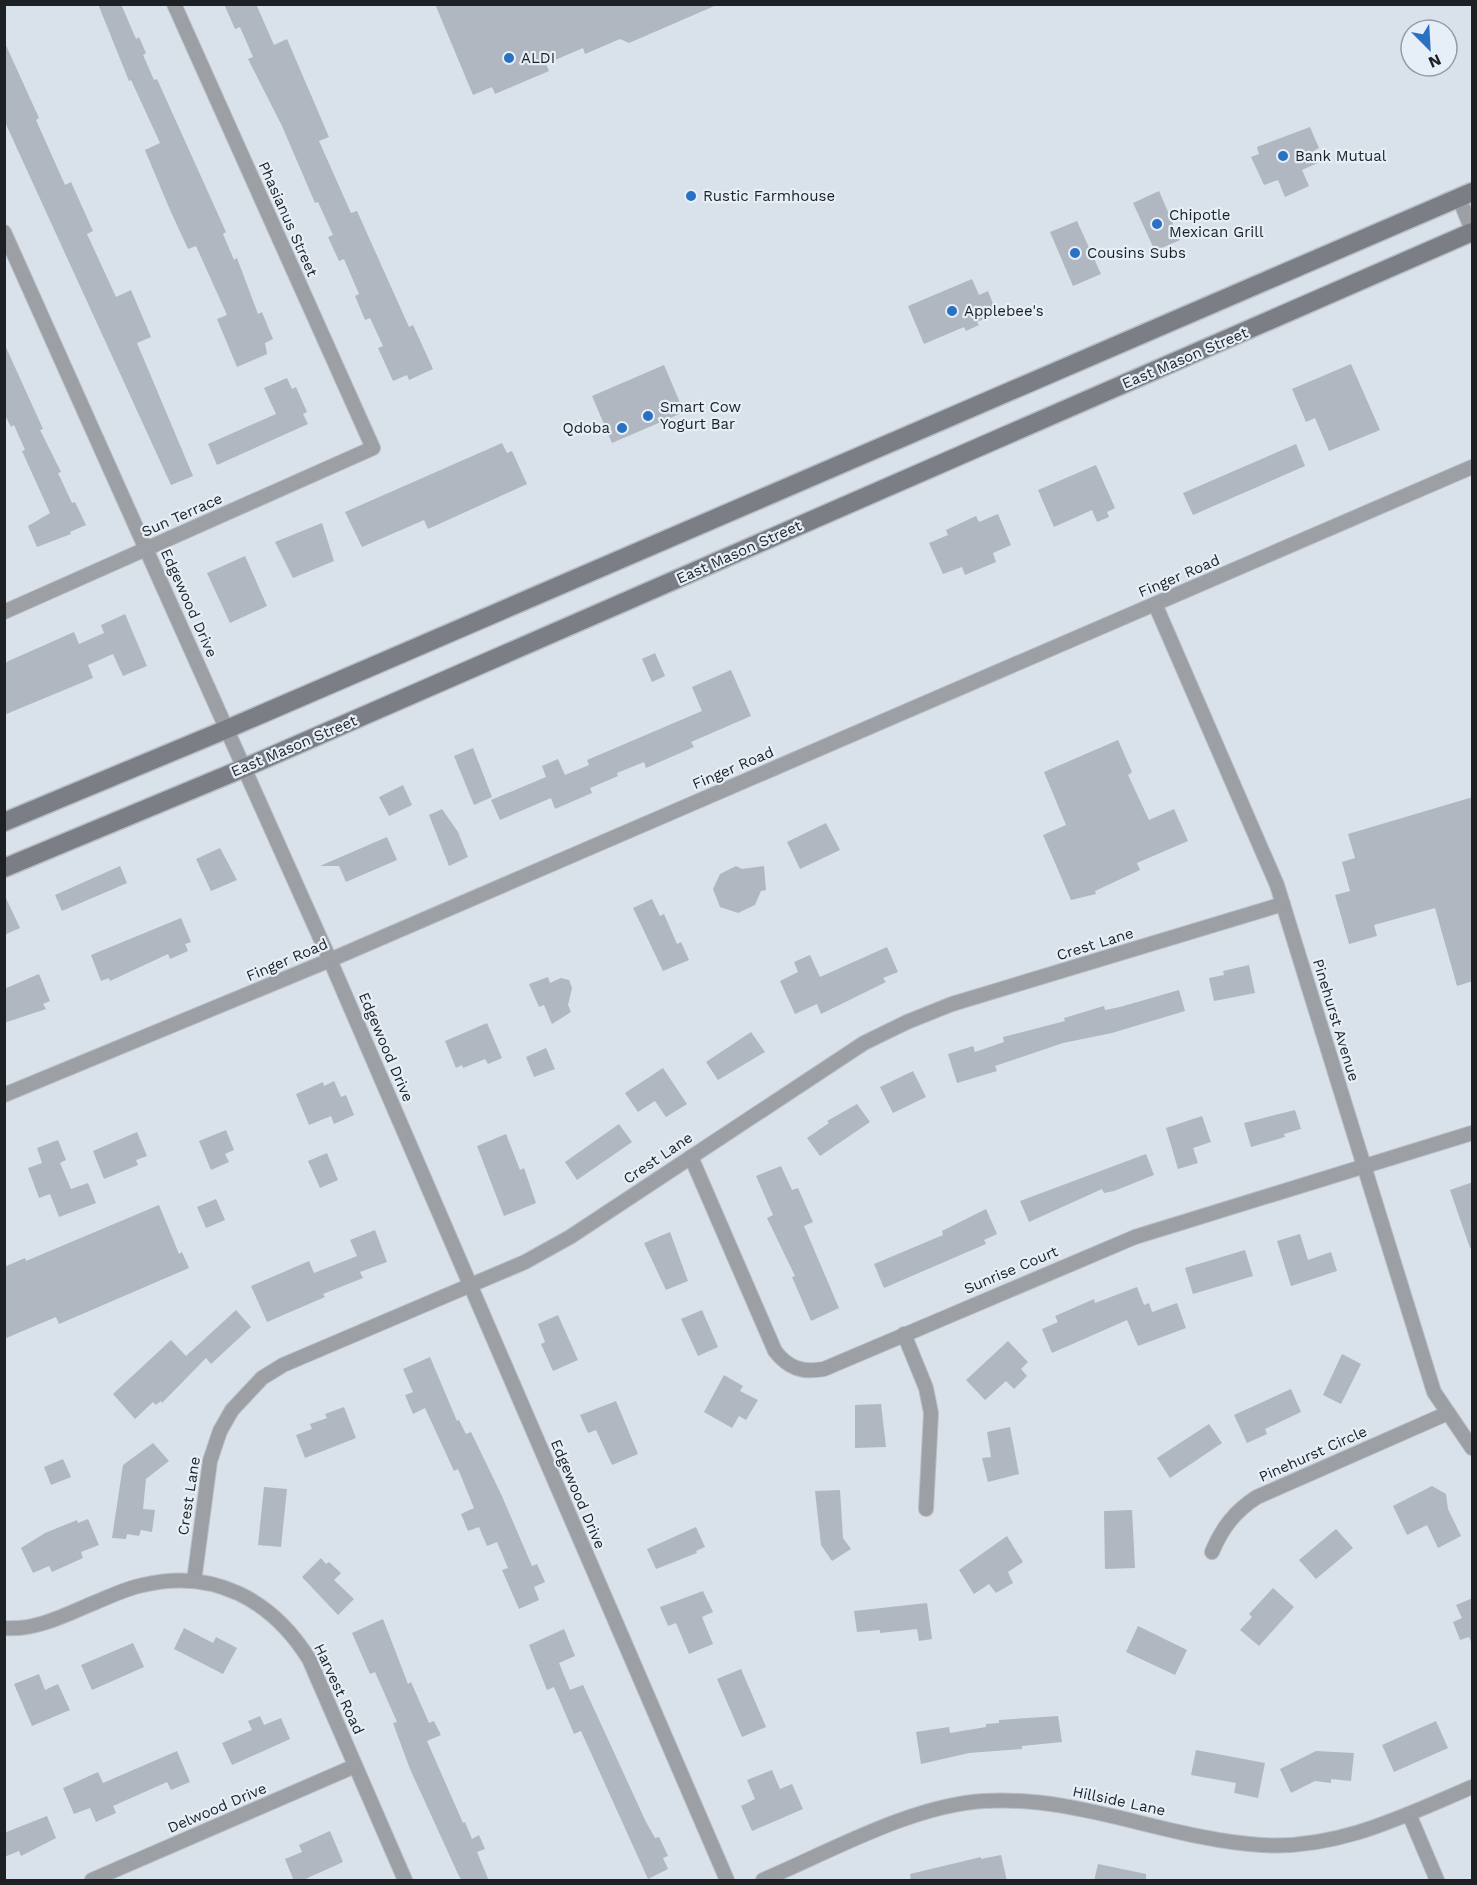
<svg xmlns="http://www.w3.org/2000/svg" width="1477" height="1885" viewBox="0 0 1477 1885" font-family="'Work Sans',sans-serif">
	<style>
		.building { fill: #b0b7c0 }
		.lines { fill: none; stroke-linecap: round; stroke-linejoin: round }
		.street-casing { stroke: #b7bec6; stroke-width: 16 }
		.secondary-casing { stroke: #b7bec6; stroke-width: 21 }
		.street { stroke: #9c9fa3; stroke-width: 14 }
		.secondary { stroke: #7b7f85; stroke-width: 18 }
		.poi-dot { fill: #2a71c2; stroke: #e6eef7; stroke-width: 2 }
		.labels { text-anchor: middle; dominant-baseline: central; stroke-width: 4.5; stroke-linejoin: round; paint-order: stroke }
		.poi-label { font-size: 15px; fill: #1e2124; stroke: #e6eef7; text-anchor: start }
		.street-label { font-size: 15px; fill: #1e2124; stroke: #e6eef7 }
	</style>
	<rect width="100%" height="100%" fill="#d9e1ea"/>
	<g class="building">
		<path d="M98,4H121L136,39L139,37L146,53L143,55L154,80L157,79L226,232L223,234L234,260L237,258L258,314L262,312L268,327L273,339L265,343L267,354L237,367L217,319L227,315L196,246L188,249L170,210L145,150L160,143L131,80L129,81Z"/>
		<path d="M224,4H256L274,45L287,39L329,137L319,141L351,213L357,211L409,327L413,325L433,369L409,380L407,375L393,381L378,348L383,346L370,318L365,320L355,296L359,294L344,259L339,261L328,237L333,235L318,202L315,203L282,126L248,59L253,57L240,27L235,29Z"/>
		<path d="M435,4H719L629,43L620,39L585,54L583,48L546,64L549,71L495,94L492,87L473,95Z"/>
		<path d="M4,41L39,118L36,120L65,185L71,182L93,231L87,234L116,297L131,290L151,337L137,343L193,476L171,485L4,120Z"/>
		<path d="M1310,127L1319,148L1315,150L1320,162L1302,170L1309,186L1285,197L1278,180L1264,185L1251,157L1259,154L1257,147Z"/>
		<path d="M1159,191L1180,240L1155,251L1133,203Z"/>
		<path d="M1077,221L1101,274L1073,286L1050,232Z"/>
		<path d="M972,279L979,295L988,291L997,314L977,322L979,325L966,331L964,327L924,344L908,306Z"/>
		<path d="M4,343L43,429L40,430L61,472L58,473L72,503L75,502L86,525L70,532L71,534L37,547L28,526L50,513L22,451L25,450L14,425L11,427L4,413Z"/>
		<path d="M1351,364L1380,430L1329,451L1315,418L1306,422L1292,389Z"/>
		<path d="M664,365L684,412L612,443L592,396Z"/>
		<path d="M287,378L292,389L296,387L307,412L303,414L308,424L217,465L208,444L276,414L264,388Z"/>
		<path d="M502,443L507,453L512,451L527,484L428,529L424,520L362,547L345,512Z"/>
		<path d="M1296,444L1305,466L1193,515L1183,493Z"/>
		<path d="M1096,465L1115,508L1107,512L1109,517L1097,522L1092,510L1054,527L1038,490Z"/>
		<path d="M998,514L1011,545L993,553L996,562L965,575L962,567L943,574L929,543L948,535L946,530L976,516L979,522Z"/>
		<path d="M322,523L334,561L293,578L275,542Z"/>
		<path d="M245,556L267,606L230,623L207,573Z"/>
		<path d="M125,614L147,666L123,676L113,654L88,665L93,678L4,715V663L74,632L79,644L104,633L101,625Z"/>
		<path d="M655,653L665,676L652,682L642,659Z"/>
		<path d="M731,670L751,716L691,742L694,747L646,768L644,762L617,773L618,776L590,788L592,793L555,809L551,798L500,820L491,800L546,777L542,766L558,759L565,775L589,765L587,760L702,711L692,687Z"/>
		<path d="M1118,740L1132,772L1128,775L1149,820L1174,809L1188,841L1137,863L1140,870L1095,891L1096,894L1071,900L1043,835L1066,825L1044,772Z"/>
		<path d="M473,748L492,797L474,805L454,756Z"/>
		<path d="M403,785L412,805L389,816L379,797Z"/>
		<path d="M1473,797V981L1457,986L1435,908L1374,925L1377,936L1349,944L1335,895L1350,891L1342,862L1355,858L1348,834Z"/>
		<path d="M442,809L458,832L468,857L449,866L429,815Z"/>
		<path d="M826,823L840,850L800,869L787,842Z"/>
		<path d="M387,837L397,860L346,882L339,866H320Z"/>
		<path d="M220,848L237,880L211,891L196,859Z"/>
		<path d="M120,866L127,883L62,911L55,895Z"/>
		<path d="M736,866L742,869L764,866L766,890L761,891L755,905L738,913L720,907L713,889L720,874Z"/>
		<path d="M4,894L20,928L4,935Z"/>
		<path d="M652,899L660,916L664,914L677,944L681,942L689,960L663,971L633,908Z"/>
		<path d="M181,918L191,942L185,944L188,951L170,959L168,954L110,981L109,978L101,981L91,955Z"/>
		<path d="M887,947L898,972L883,978L886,982L821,1014L817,1004L795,1014L780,981L798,972L794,962L810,955L820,977Z"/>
		<path d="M1249,965L1255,993L1214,1001L1209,978L1224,975L1223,971Z"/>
		<path d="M39,974L50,1001L43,1004L46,1009L4,1023V989Z"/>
		<path d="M548,977L550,983L561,978L569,980L572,988L568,1005L571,1012L552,1024L544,1005L539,1007L529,984Z"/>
		<path d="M1179,990L1185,1011L1112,1033L1063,1043L995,1066L997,1071L957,1083L948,1054L973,1046L975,1052L1004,1042L1003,1037L1065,1021L1064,1018L1104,1006L1105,1010L1120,1007Z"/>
		<path d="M487,1023L502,1058L488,1064L485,1059L463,1068L462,1065L456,1068L445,1041Z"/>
		<path d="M751,1032L765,1052L718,1080L706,1062Z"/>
		<path d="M546,1048L555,1069L534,1077L526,1057Z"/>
		<path d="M663,1068L687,1104L666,1117L655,1101L638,1112L625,1093Z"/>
		<path d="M913,1071L926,1097L893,1113L880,1087Z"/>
		<path d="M334,1081L341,1097L346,1095L354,1115L334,1124L331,1116L309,1125L296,1094L323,1082L324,1086Z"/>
		<path d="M857,1104L870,1122L820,1156L807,1138L829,1123L827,1121Z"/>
		<path d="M1295,1110L1301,1129L1284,1134L1285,1137L1251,1147L1244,1123Z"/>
		<path d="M1202,1116L1211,1142L1193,1148L1198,1163L1178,1169L1166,1128Z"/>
		<path d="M619,1124L632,1142L577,1180L565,1162Z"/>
		<path d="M226,1130L234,1150L225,1154L229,1162L211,1170L199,1141Z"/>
		<path d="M137,1132L147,1156L136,1160L138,1165L104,1179L93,1151Z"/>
		<path d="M506,1134L520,1170L524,1168L536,1203L504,1216L477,1146Z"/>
		<path d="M58,1140L66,1160L60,1163L71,1189L88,1183L96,1203L59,1217L50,1194L39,1198L28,1168L42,1163L37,1148Z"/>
		<path d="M327,1153L338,1180L320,1188L308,1161Z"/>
		<path d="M1146,1154L1154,1175L1114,1191L1104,1193L1102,1189L1029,1222L1020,1201Z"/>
		<path d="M781,1166L792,1190L798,1188L813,1222L804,1226L839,1308L811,1321L792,1277L795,1276L767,1218L773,1215L756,1176Z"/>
		<path d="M1473,1182V1248H1470L1450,1190Z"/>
		<path d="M216,1199L225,1220L206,1228L197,1207Z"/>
		<path d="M159,1205L179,1254L182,1252L189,1268L59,1324L56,1317L4,1339V1267L25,1258L26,1261Z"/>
		<path d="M986,1209L997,1234L984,1240L986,1244L884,1288L874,1264L943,1235L942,1231Z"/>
		<path d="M375,1230L387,1262L360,1272L363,1278L323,1294L325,1297L267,1322L251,1286L309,1261L314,1273L357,1256L350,1240Z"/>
		<path d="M670,1232L688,1281L666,1290L644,1243Z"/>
		<path d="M1300,1234L1308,1260L1331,1252L1337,1271L1291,1286L1277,1241Z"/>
		<path d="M1245,1250L1253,1276L1193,1294L1185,1268Z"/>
		<path d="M1137,1287L1144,1305L1149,1303L1152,1312L1177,1303L1186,1328L1138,1346L1127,1320L1052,1353L1042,1329L1058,1322L1055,1316L1094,1299L1095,1303Z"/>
		<path d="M236,1310L251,1327L211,1364L206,1358L162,1403L161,1401L156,1405L153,1402L135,1419L113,1394L171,1340L186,1356Z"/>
		<path d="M702,1310L718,1347L698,1356L681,1319Z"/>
		<path d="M558,1315L578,1360L553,1371L541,1344L545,1342L538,1324Z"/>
		<path d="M1008,1341L1028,1362L1021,1369L1027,1376L1014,1389L1006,1381L985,1400L966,1380Z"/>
		<path d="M1342,1354L1361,1364L1341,1404L1323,1395Z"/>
		<path d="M430,1357L457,1421L459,1420L466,1434L471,1432L501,1494L532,1566L537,1564L545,1582L534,1587L539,1600L519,1609L502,1570L508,1568L497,1542L487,1546L479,1527L468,1531L461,1514L474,1508L458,1469L454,1471L425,1408L413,1414L405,1395L413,1392L403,1369Z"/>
		<path d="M724,1375L743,1386L740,1391L758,1400L746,1420L739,1416L732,1428L704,1412Z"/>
		<path d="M1291,1389L1301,1412L1265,1429L1267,1434L1247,1443L1234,1415Z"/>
		<path d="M616,1401L638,1454L612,1465L596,1430L588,1433L580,1415Z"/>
		<path d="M881,1404L886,1447L855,1448V1405Z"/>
		<path d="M344,1407L356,1438L305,1458L296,1435L312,1429L310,1424L327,1418L325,1414Z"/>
		<path d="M1209,1424L1222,1443L1170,1478L1157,1458Z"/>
		<path d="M1010,1427L1019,1474L988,1482L982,1458L991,1457L987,1432Z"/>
		<path d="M153,1443L169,1461L146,1479L143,1509L155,1510L152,1532L141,1530L139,1536L127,1534L126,1539L112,1538L123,1465Z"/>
		<path d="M63,1459L71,1477L51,1485L44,1467Z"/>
		<path d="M1432,1486L1446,1494L1448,1509L1461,1536L1438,1548L1427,1525L1407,1535L1393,1506Z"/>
		<path d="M264,1487L287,1489L281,1547L258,1545Z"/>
		<path d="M840,1490L843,1538L851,1549L832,1561L821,1545L815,1491Z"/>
		<path d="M1132,1510L1135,1568L1105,1569L1104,1511Z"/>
		<path d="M88,1519L99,1545L81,1552L83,1558L52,1572L49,1566L33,1573L21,1548L45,1533L77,1520L78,1523Z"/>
		<path d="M696,1527L705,1547L696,1551L697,1553L656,1569L647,1549Z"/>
		<path d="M1336,1529L1353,1548L1316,1579L1299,1560Z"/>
		<path d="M1007,1536L1023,1562L1008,1572L1013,1583L996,1593L989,1584L974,1594L959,1570Z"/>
		<path d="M321,1558L326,1564L329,1562L341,1573L334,1580L354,1599L338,1615L302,1577Z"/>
		<path d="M1273,1588L1294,1607L1259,1646L1240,1630L1252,1617L1249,1614Z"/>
		<path d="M703,1591L713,1612L702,1617L713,1644L689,1654L676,1623L668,1626L660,1607Z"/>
		<path d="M1473,1598L1472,1644L1469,1637L1460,1640L1453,1622L1462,1618L1456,1605Z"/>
		<path d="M927,1603L932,1639L919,1641L917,1629L880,1633V1630L857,1632L854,1611Z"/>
		<path d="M383,1619L408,1684L411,1682L429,1723L434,1721L441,1735L427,1741L463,1823L465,1822L472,1839L479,1835L485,1849L477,1852L489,1881H462L458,1874L410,1769L393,1723L397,1722L375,1672L370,1674L352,1633Z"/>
		<path d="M1138,1626L1187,1650L1175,1675L1126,1652Z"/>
		<path d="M184,1628L213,1643L216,1637L237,1648L223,1674L174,1649Z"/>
		<path d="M564,1629L575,1656L559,1663L570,1690L583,1685L646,1822L655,1838L659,1837L668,1856L663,1858L668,1869L648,1879L581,1731L574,1734L554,1687L547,1690L529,1645Z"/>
		<path d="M133,1643L144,1667L92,1690L81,1665Z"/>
		<path d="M741,1669L766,1727L742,1737L717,1679Z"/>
		<path d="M39,1674L45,1690L58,1684L70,1710L32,1726L14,1684Z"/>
		<path d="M260,1716L264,1725L281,1718L290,1739L232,1765L222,1743L252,1730L248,1721Z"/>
		<path d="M1058,1716L1062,1742L1022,1746V1749L969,1753L921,1764L916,1732L949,1727L950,1733L986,1727V1724L999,1723V1720Z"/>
		<path d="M1436,1721L1448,1748L1394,1772L1382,1745Z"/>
		<path d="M1196,1750L1265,1763L1258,1798L1234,1793L1236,1783L1191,1775Z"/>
		<path d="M177,1751L190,1782L171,1790L167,1782L113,1806L116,1813L96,1822L90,1808L74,1814L63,1788L98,1772L103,1783Z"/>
		<path d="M1316,1751L1354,1753L1351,1781L1331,1779V1783L1315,1781L1291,1793L1280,1769Z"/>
		<path d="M772,1770L780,1789L792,1784L803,1809L752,1831L741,1806L755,1799L747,1780Z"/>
		<path d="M47,1816L56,1838L21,1856L19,1851L4,1857V1833Z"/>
		<path d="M330,1831L343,1862L301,1881H294L285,1859L302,1852L299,1845Z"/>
		<path d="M1001,1855L1007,1881H911L910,1874L981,1857V1859Z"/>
		<path d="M1098,1864L1146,1874V1881H1094Z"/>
	</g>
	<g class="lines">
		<g class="street-casing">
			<g id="street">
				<path d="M1459,198L1472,230"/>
				<path d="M4,232L330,960L727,1880"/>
				<path d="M1155,604L1277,885L1434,1392L1472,1448"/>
				<path d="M4,612L373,448L174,4"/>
				<path d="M4,1095L330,960L1472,467"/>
				<path d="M691,1157L775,1351C788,1368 802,1373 824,1369L1135,1237L1472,1133"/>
				<path d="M904,1334L926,1388L931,1413L926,1509"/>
				<path d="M1212,1552C1222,1528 1235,1511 1257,1497L1448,1413"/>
				<path d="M194,1581L210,1461L220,1431L232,1410L262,1378L283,1365L525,1262L570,1237L864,1043L907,1022L952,1004L1283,904"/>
				<path d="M4,1628C36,1631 67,1614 96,1602C111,1596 127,1588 143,1585C214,1568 272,1600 309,1659L405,1880"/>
				<path d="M1409,1814L1437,1880"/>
				<path d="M92,1880L355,1766"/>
				<path d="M763,1880C829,1852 912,1805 984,1801C1078,1795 1167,1839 1261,1845C1337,1850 1404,1816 1472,1787"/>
			</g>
		</g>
		<g class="secondary-casing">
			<g id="secondary">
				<path d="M4,822L227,729L1472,192"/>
				<path d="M4,868L244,768L1472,232"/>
			</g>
		</g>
		<use href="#street" class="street"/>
		<use href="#secondary" class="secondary"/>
	</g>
	<g class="poi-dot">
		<circle cx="509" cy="58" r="6"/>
		<circle cx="1283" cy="156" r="6"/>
		<circle cx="691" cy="196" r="6"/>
		<circle cx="1157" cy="224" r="6"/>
		<circle cx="1075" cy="253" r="6"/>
		<circle cx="952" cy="311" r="6"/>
		<circle cx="648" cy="416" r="6"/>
		<circle cx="622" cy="428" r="6"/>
	</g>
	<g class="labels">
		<g class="poi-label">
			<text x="521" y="58">ALDI</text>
			<text x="1295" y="156">Bank Mutual</text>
			<text x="703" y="196">Rustic Farmhouse</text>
			<text x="1169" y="215">Chipotle<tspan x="1169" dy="17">Mexican Grill</tspan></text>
			<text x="1087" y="253">Cousins Subs</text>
			<text x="964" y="311">Applebee's</text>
			<text x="660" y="407">Smart Cow<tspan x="660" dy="17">Yogurt Bar</tspan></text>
			<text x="610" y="428" text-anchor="end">Qdoba</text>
		</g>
		<g class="street-label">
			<text transform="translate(288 219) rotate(66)">Phasianus Street</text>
			<text transform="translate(1185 358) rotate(-23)">East Mason Street</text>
			<text transform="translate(182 515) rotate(-24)">Sun Terrace</text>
			<text transform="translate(739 552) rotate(-24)">East Mason Street</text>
			<text transform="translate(1179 576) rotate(-23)">Finger Road</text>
			<text transform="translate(189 603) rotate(66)">Edgewood Drive</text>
			<text transform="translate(294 746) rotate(-23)">East Mason Street</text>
			<text transform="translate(733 768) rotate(-23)">Finger Road</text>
			<text transform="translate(1095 944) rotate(-17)">Crest Lane</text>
			<text transform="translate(287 960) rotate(-23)">Finger Road</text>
			<text transform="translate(1336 1020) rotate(73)">Pinehurst Avenue</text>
			<text transform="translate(386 1047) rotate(67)">Edgewood Drive</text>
			<text transform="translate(658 1158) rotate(-34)">Crest Lane</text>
			<text transform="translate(1011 1270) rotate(-23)">Sunrise Court</text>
			<text transform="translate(1313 1454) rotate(-24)">Pinehurst Circle</text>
			<text transform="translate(578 1494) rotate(67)">Edgewood Drive</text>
			<text transform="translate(189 1496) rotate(-81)">Crest Lane</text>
			<text transform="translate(339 1689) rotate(65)">Harvest Road</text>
			<text transform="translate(1119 1801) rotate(12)">Hillside Lane</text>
			<text transform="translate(217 1808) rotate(-23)">Delwood Drive</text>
		</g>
	</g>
	<rect width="1477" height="1885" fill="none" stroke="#1e2124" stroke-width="12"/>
	<g transform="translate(1429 48) rotate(156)"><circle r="28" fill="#e6eef7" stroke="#969ca3" stroke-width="1.5"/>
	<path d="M0-4.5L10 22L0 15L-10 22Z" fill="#2a71c2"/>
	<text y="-9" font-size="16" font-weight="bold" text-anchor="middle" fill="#1e2124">N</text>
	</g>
</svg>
